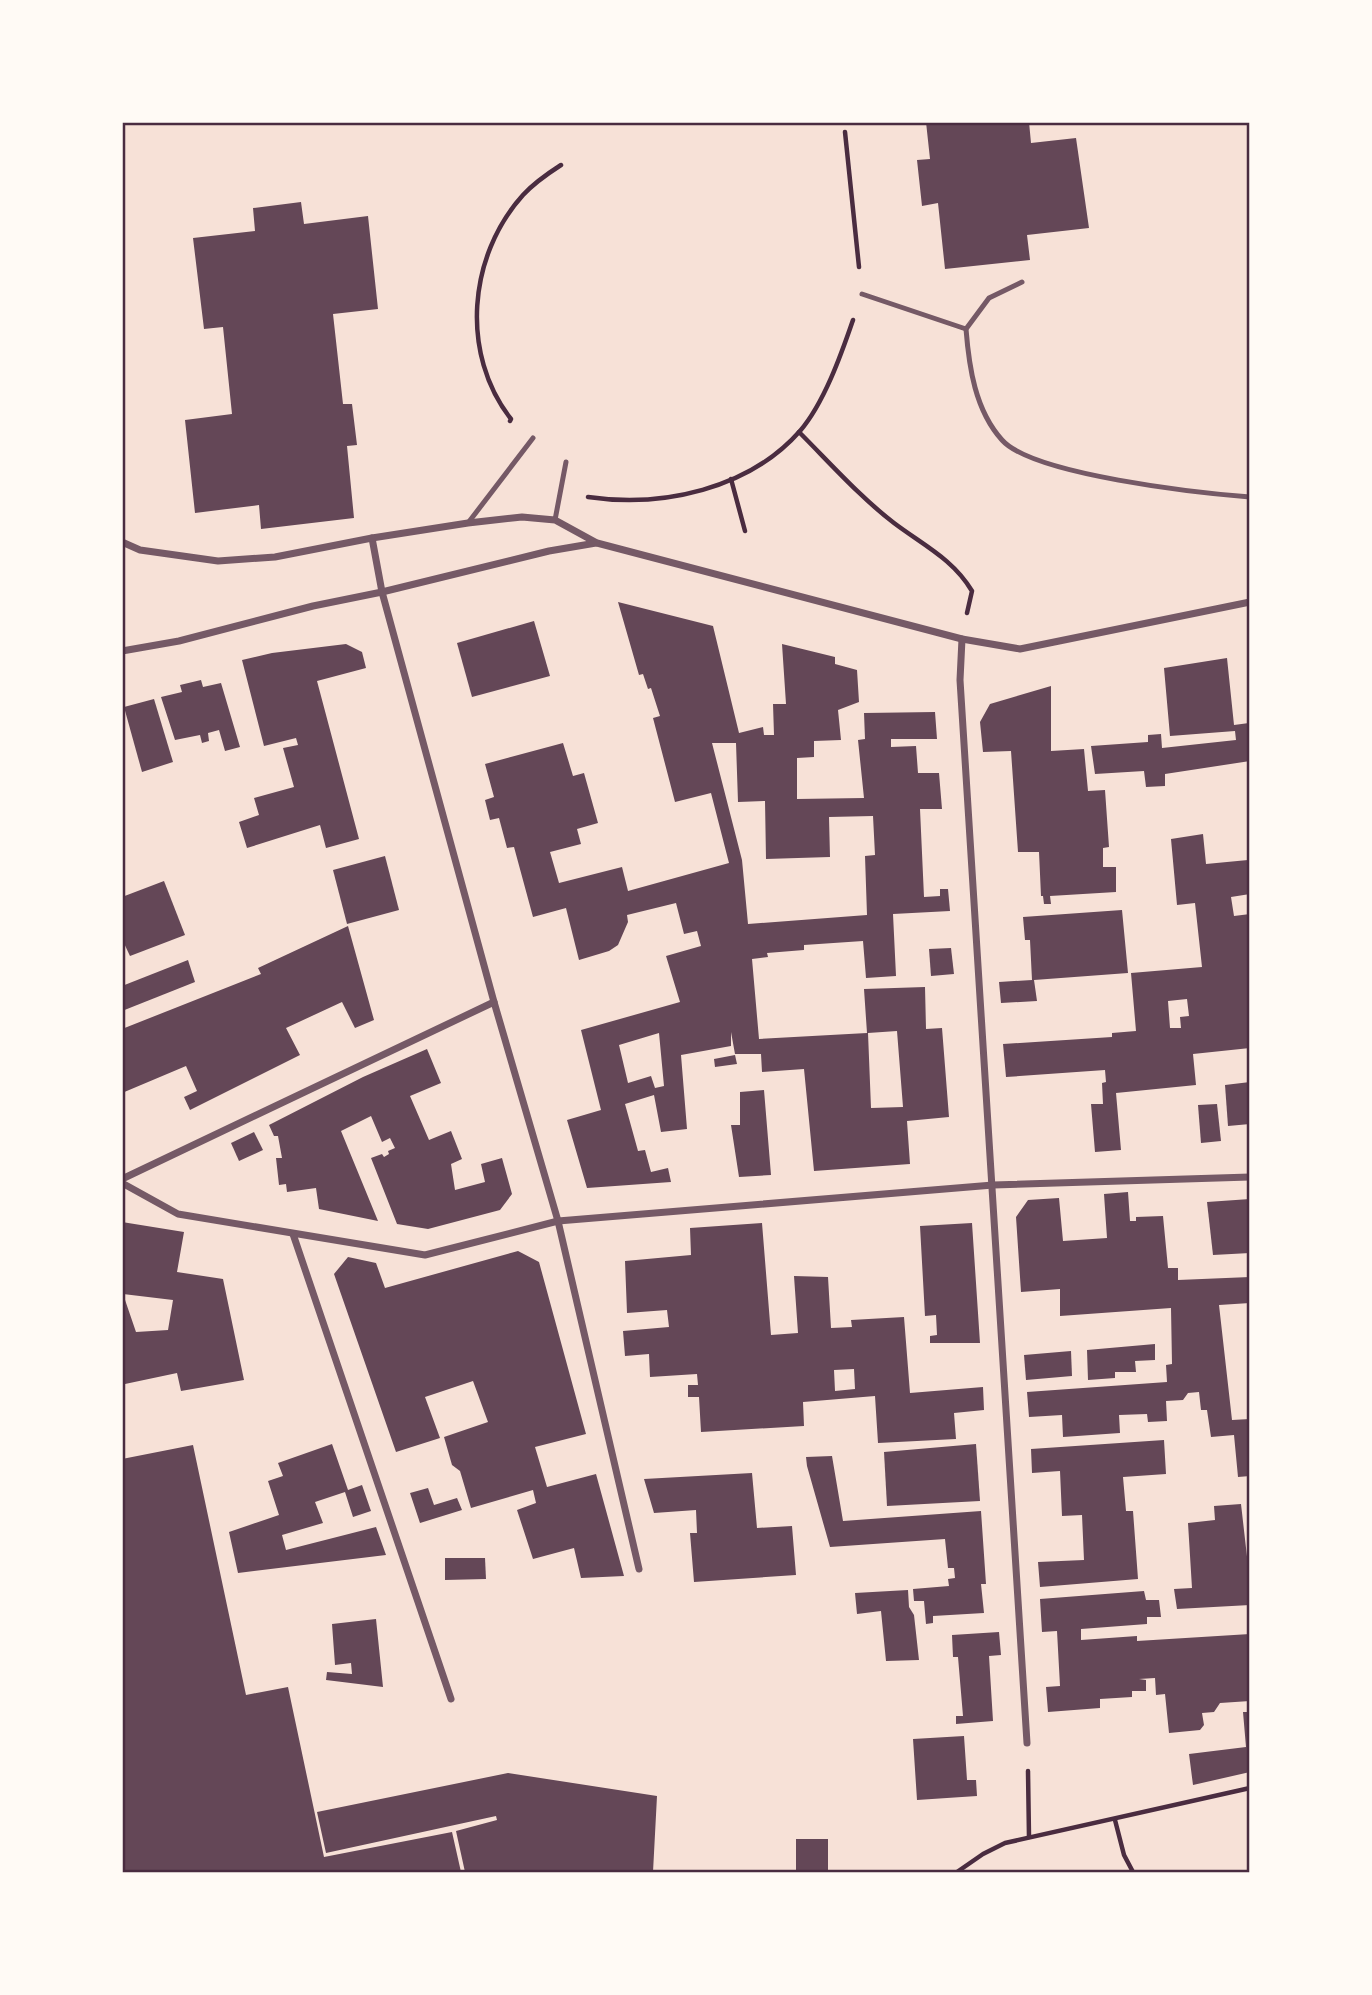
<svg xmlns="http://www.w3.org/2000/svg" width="1372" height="1995" viewBox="0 0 1372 1995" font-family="Inter,sans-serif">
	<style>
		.building { fill: #644757; fill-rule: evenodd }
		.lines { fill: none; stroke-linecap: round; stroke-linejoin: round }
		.path { stroke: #4a2c40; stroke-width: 4.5 }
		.service { stroke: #755966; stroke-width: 5 }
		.minor { stroke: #755966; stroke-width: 7 }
		.neatline { fill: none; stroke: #4a2c40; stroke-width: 2.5 }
	</style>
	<rect width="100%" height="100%" fill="#f7e1d7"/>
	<g class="building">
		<path d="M926,122H1029L1031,143L1076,138L1089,228L1027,235L1030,260L945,269L938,203L922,206L917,160L930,159Z"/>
		<path d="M301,202L304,224L368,216L378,309L333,314L343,404H352L357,445L347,446L354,518L261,529L259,505L195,513L185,420L232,414L223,327L204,329L193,238L255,231L253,208Z"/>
		<path d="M618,602L713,626L739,733L763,727L764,735H774L773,704H786L782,644L835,657V664L857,670L859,702L838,710L841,740L814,741V757L797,758V799L864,798L858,740L865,739L864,713L935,712L937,739H891V747L916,746L918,773H939L942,809H920L924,897L940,896V889H948L950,911L893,914L896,976L866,978L863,941L804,945V950L767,953L768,957L752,959L759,1039L867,1033L864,989L925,987L926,1029L942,1028L949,1117L907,1121L910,1164L814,1171L804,1069L762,1072L761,1054H735L731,1032V1046L681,1055L687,1129L661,1132L654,1095L625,1104L638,1151L645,1150L651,1172L668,1168L671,1182L587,1188L567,1120L601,1110L581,1030L680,1002L666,956L701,946L697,931L684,934L676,903L627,915L628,922L618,945L609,951L579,960L566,908L533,917L514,847L507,848L499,818L490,820L485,800L494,797L485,764L563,743L573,776L584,773L598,823L577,829L581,844L550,852L559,883L622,867L628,891L729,863L711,793L675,802L653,718L660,716L651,688L648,689L643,674L639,675ZM712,743H736L738,802L765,801L766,859L830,857L829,817L873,816L875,855L865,856L867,915L748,924L742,860ZM897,1031L903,1107L871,1108L868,1033ZM659,1033L664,1086L655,1088L651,1076L628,1083L619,1045Z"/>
		<path d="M534,621L550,676L472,697L457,643Z"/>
		<path d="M346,644L362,652L366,668L317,681L359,839L326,848L320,825L247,848L239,822L259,815L254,798L294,787L283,748L298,745L296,738L264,746L242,660L272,653Z"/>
		<path d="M1227,658L1234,725L1249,723L1250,761L1165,774V786L1146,787L1144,771L1095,774L1091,746L1148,742V735L1161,734L1162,748L1236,740L1235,731L1170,736L1164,668Z"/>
		<path d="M201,680L203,687L221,683L240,747L225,751L219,730L208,733L209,741L202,743L200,735L175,740L161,697L182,692L180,685Z"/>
		<path d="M1051,686V751L1084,749L1088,791L1105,790L1109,847L1103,848V867H1116V892L1050,896L1051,904H1044L1043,896H1041L1039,852H1018L1011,751L983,752L980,722L990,704Z"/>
		<path d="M154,699L173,762L142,772L124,707Z"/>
		<path d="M1203,834L1206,864L1248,860L1250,866V894L1231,897L1234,916L1250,914V1048L1193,1054L1196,1085L1116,1093L1121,1150L1095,1152L1091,1104H1103L1102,1083L1106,1082L1105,1070L1006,1077L1003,1044L1112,1037V1033L1136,1031L1131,973L1202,967L1195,903L1177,905L1171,839ZM1187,999L1189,1016L1180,1017L1181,1028H1170L1168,1001Z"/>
		<path d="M385,856L399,910L347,924L333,870Z"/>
		<path d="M164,881L185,935L130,956L122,939V897Z"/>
		<path d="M1122,910L1128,973L1034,980L1037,1001L1001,1003L999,982L1032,980L1030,940H1025L1023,917Z"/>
		<path d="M348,926L374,1020L355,1028L342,1002L286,1028L300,1055L190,1110L184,1097L197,1091L186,1066L122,1093V1029L261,974L258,968Z"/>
		<path d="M951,948L954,974L931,976L929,949Z"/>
		<path d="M188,960L195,982L122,1011V986Z"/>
		<path d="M427,1049L441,1083L410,1096L429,1140L451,1131L462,1159L451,1164L455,1190L485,1182L481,1164L502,1158L512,1194L500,1210L428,1229L397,1224L371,1158L382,1154L384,1157L389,1154L388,1151L395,1148L390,1138L382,1142L371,1116L341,1131L378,1221L319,1209L316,1188L287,1192L286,1184L279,1185L276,1158H282L278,1136H274L269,1125L363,1077Z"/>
		<path d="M735,1055L737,1064L715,1067L714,1059Z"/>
		<path d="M1250,1082V1124L1228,1126L1225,1085Z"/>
		<path d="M764,1090L771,1175L739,1177L731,1125H740V1092Z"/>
		<path d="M1217,1104L1221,1141L1201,1143L1198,1105Z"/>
		<path d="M254,1132L263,1150L239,1161L231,1143Z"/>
		<path d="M1128,1192L1130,1221H1136V1217L1163,1216L1168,1268H1178V1280L1250,1277V1303L1219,1305L1232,1420L1250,1419V1476L1238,1477L1234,1435L1211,1437L1207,1410H1201L1199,1392L1188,1393L1183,1400L1166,1401L1167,1421L1148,1422L1147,1414L1119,1415L1120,1433L1063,1437L1062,1415L1029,1417L1027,1392L1167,1382L1166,1365L1172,1364L1171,1308L1060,1316V1289L1021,1292L1016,1217L1028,1200L1059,1198L1063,1241L1107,1238L1104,1194Z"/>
		<path d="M1250,1199V1253L1213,1255L1207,1202Z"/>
		<path d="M122,1222L184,1232L177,1272L223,1279L244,1380L181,1391L177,1373L125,1384L122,1370ZM123,1294L173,1300L168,1330L136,1332Z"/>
		<path d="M762,1223L771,1335L798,1333L794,1276L828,1277L831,1328L852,1327L851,1320L904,1317L910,1393L983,1387L984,1410L954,1413L956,1439L878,1443L875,1396L803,1402L804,1426L701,1432L699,1397H688V1385H698L697,1374L650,1377L649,1354L625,1356L623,1331L669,1327L667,1310L627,1313L625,1261L691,1255L690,1228ZM854,1369L855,1389L835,1391L834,1370Z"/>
		<path d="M972,1223L980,1343H930V1336L937,1335L936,1315L925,1316L920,1226Z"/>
		<path d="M518,1251L539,1262L586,1434L535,1447L547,1487L596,1474L624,1576L581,1578L574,1548L533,1559L517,1510L536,1503L533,1490L471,1508L460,1471L452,1465L444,1437L488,1422L473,1381L425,1397L440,1438L396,1452L334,1274L348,1257L376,1263L385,1288Z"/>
		<path d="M1155,1344V1360L1135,1361L1136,1372H1115V1378L1088,1380L1087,1350Z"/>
		<path d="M1071,1351L1072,1376L1026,1380L1024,1355Z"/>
		<path d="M1164,1440L1166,1474L1123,1477L1126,1511H1133L1138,1579L1040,1587L1038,1562L1084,1560L1082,1515L1062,1516L1060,1471L1032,1473L1031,1449Z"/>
		<path d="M332,1444L348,1490L362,1485L371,1511L353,1517L345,1492L315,1502L323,1523L282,1535L286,1550L376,1527L386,1555L238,1573L229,1532L279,1515L268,1481L283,1476L278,1463Z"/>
		<path d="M976,1444L980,1501L887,1506L884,1452Z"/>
		<path d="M193,1445L246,1695L288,1687L324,1857L452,1832L461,1872H122V1459Z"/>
		<path d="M832,1456L843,1521L981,1511L986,1584H981L984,1613L933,1616V1623L926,1624L924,1601H914L913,1589L949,1586L948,1579L955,1578L954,1568H948L945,1539L830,1547L807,1466L806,1457Z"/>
		<path d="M752,1473L757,1528L792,1526L796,1575L694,1582L690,1533H697L696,1510L654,1513L644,1479Z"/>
		<path d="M428,1488L434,1505L457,1498L462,1510L420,1523L410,1493Z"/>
		<path d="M1241,1504L1250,1583V1605L1177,1609L1174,1589L1192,1588L1188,1523L1215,1520L1214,1506Z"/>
		<path d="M445,1558H485L486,1579L445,1580Z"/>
		<path d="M908,1590L909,1607L914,1615L919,1660L886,1661L881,1611L857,1614L855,1593Z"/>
		<path d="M1144,1591L1146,1600H1159L1161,1617H1147V1624L1081,1629V1640L1137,1636V1641L1250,1634V1701L1220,1703L1214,1712L1202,1713L1204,1725L1200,1730L1169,1733L1165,1694L1156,1695L1155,1678L1139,1679L1146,1680V1691H1132V1697L1100,1699V1708L1048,1712L1046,1687L1060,1686L1057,1631L1042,1632L1040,1599Z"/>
		<path d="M376,1619L383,1687L326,1680L327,1672L352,1674L351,1663L335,1665L332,1624Z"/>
		<path d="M999,1632L1001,1655L989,1656L993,1721L956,1724V1716H963L958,1657H953L952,1635Z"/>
		<path d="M1243,1712H1250V1772L1193,1785L1189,1754L1246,1747Z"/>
		<path d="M964,1736L967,1780H976L977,1796L917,1800L913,1739Z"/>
		<path d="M508,1773L657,1796L653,1872H465L456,1831L497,1820L496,1816L326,1853L317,1812Z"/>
		<rect x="796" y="1839" width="32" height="33"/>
	</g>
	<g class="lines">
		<g class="path">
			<path d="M845,132L859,267"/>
			<path d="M510,421L511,419C460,354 468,256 523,195C534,183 547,174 561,165"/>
			<path d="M799,432C830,463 860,497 894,523C923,545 953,559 972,591L967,613"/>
			<path d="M731,479L745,531"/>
			<path d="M588,497C662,508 749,489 800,431C824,403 841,355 853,320"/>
			<path d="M1028,1771L1029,1837"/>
			<path d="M1115,1820L1124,1855L1133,1872"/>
			<path d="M957,1872L983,1854L1005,1843L1250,1788"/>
		</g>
		<g class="service">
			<path d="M1022,282L989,298L966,329C969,367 975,410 1002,440C1033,475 1199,493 1250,497"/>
			<path d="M862,294L966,329"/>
			<path d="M555,520L566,462"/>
			<path d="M468,523L533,438"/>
		</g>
		<g class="minor">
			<path d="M372,538L382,592L494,1002L558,1221L639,1569"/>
			<path d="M122,542L140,550L218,561L275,557L372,538L468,523L522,517L555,520L597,543L962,639L1020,649L1250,602"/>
			<path d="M962,639L960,680L1027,1743"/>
			<path d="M122,651L179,641L313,606L382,592L549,551L596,543"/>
			<path d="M122,1179L494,1002"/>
			<path d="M122,1183L178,1214L425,1255L558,1221L993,1185L1250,1177"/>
			<path d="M293,1234L451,1699"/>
		</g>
	</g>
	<rect width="1372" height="1995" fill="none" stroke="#fffaf5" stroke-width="248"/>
	<rect x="124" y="124" width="1124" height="1747" class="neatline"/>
</svg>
